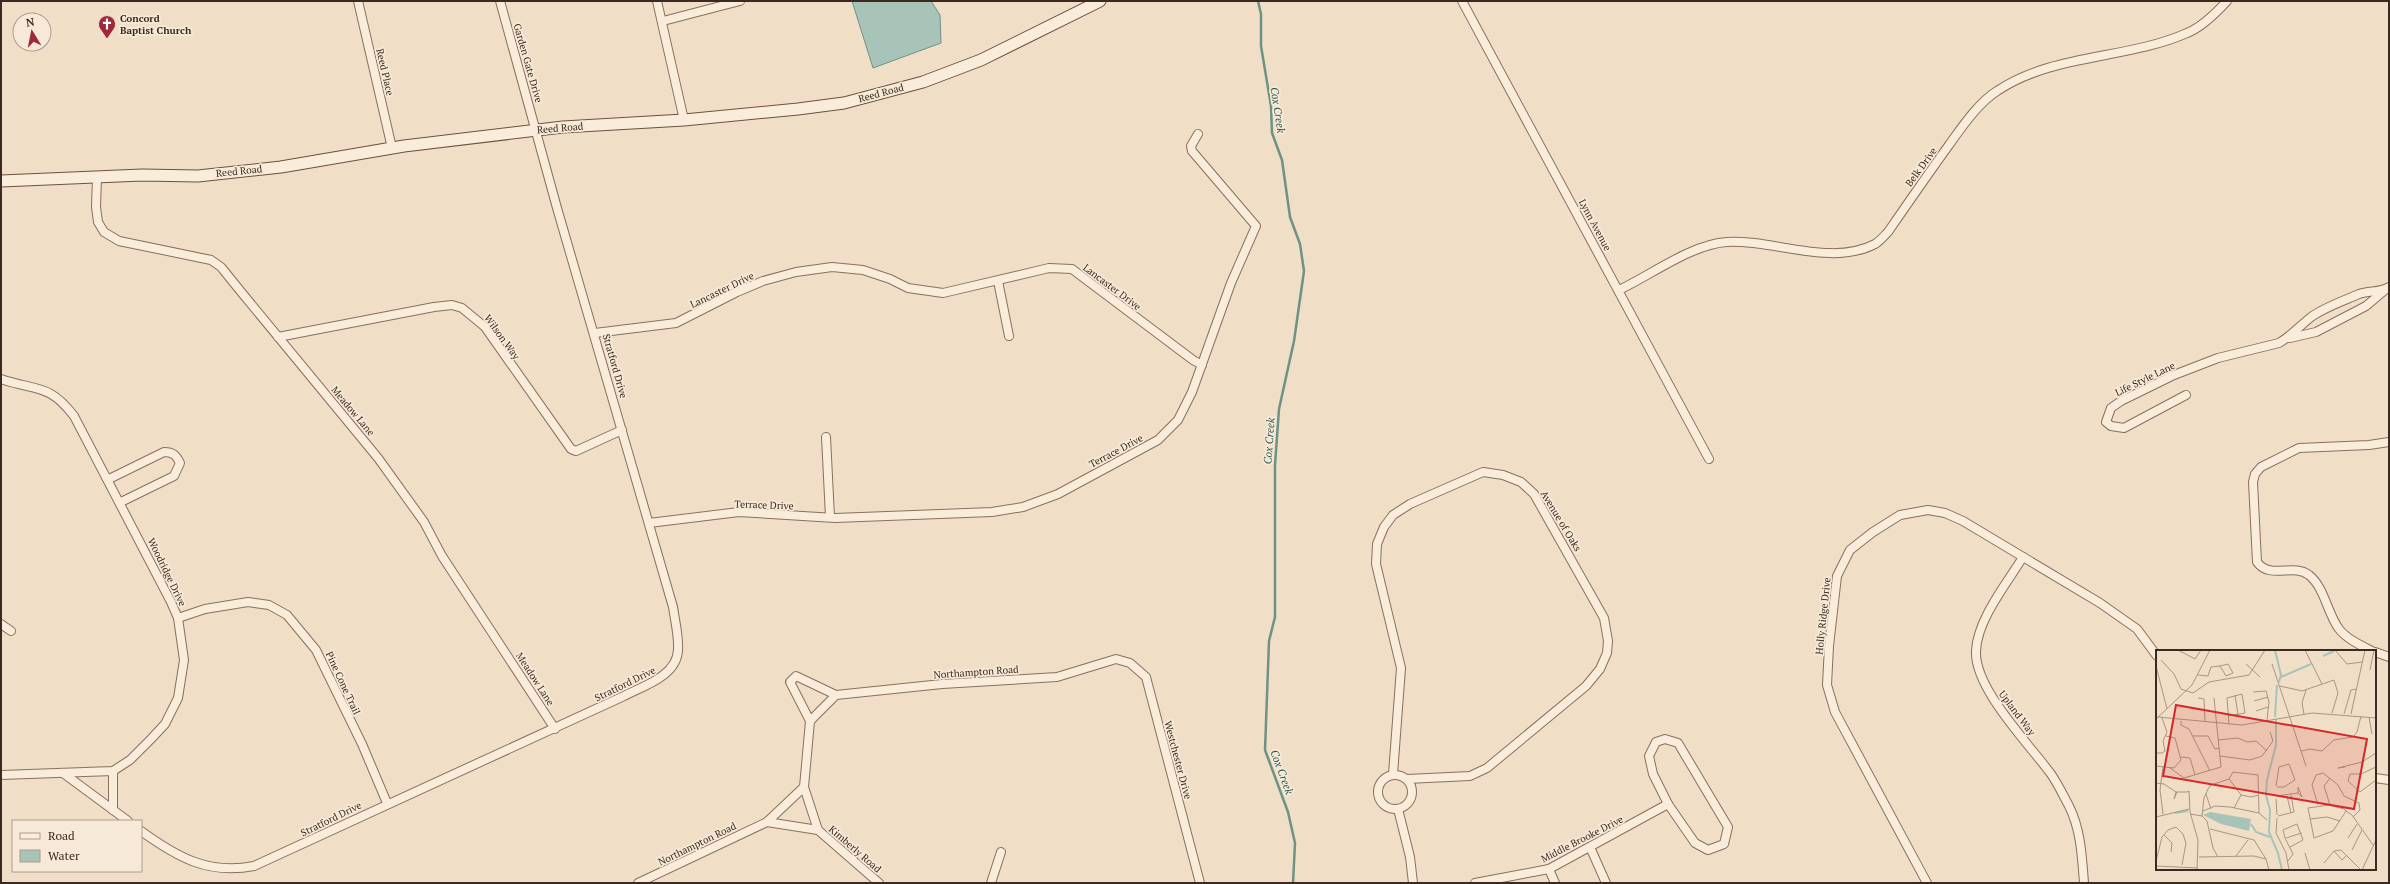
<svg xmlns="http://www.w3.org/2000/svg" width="2390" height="884" viewBox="0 0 2390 884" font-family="'PT Serif',serif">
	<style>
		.water { fill: #a8c4b8; stroke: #6e9385 }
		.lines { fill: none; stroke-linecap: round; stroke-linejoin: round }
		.stream { stroke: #6e9385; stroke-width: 2.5 }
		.street-casing { stroke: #8c6f5b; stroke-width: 10 }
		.secondary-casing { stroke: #6e503e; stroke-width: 13 }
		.street { stroke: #faecdb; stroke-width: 8 }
		.secondary { stroke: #faecdb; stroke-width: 11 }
		.labels { text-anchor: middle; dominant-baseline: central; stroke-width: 3.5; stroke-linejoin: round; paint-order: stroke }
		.poi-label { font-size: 10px; font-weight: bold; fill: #3c291f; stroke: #f7e9d7; text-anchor: start }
		.street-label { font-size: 10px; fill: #3c291f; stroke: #f7e9d7 }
		.water-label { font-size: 11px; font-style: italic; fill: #2e5c53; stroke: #f7e9d7 }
		.inset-river { fill: none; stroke: #a8c4b8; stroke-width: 2 }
		.inset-road { fill: none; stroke: #a89684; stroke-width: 1 }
		.view { fill: #d62828; fill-opacity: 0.15; stroke: #d62828; stroke-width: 2 }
		.inset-edge { fill: none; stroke: #3c291f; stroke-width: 2 }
	</style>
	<rect width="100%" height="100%" fill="#f0dec7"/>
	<path class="water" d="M852,1H931L940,15L941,43L873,68Z"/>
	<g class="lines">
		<path class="stream" d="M1258,1L1261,14V46L1271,106L1272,133L1282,160L1290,217L1300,244L1304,271L1294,341L1279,409L1275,465V617L1269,641L1265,750L1288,812L1295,843L1293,883"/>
		<g class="street-casing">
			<g id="street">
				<path d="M358,1L392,148"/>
				<path d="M657,1L684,120"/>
				<path d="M1462,1L1709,459"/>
				<path d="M663,21L740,1"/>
				<path d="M97,177L96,207L98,222L104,232L119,241L211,260L221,267L242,293L378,458L424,522L442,556L555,729"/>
				<path d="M998,281L1009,336"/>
				<path d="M1619,290C1651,275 1692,244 1727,242C1773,239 1831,267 1875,244C1880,241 1884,236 1888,232C1908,203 1928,174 1949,145C1962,127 1978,103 1997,91C2054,53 2126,60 2187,33C2202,27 2216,13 2227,1"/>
				<path d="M595,333L676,323L737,292L763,281L796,272L832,267L863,270L890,279L908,288L943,293L1049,268L1072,269L1193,360L1202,365"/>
				<path d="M278,337L434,307L452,305L462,308L485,327L571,449L576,451L622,430"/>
				<path d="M2290,338L2316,332L2366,306L2385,290"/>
				<path d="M1,379C36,391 49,383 74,416L171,602L178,618L184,660L178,698L165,724L151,739L130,760L113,771L1,775"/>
				<path d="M2186,395L2124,428L2111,426L2106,422L2111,408L2121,401L2174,375L2218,358L2279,343C2291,336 2300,326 2311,317C2325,307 2343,301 2359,294C2369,290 2380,293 2389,287"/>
				<path d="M826,437L830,517"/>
				<path d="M109,479L164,452C173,452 176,455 180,463L174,476L121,502"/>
				<path d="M649,523L739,512L835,518L992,512L1023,507L1058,494L1158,440L1178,420L1192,392L1231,283L1256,226L1192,151L1191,146L1198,134"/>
				<path d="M2023,557C2007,583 1977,620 1976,651C1974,688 2029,744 2051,774C2058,784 2063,795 2069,806C2081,830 2082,857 2084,883"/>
				<path d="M178,618L205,609L248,602L269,605L287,615L316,650L362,744L387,803"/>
				<path d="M1,624L11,631"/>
				<path d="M2372,651C2360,645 2347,639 2339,629C2327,613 2325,588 2309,575C2293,563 2270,580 2257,562L2253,482L2255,474L2261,467L2299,448L2369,445L2389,442"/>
				<path d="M2375,652L2389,657"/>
				<path d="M810,721L790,682L796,676L836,695"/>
				<path d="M1665,739L1678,743L1728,827L1724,844L1708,850L1695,843L1668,804L1653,774L1649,756L1656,742Z"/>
				<path d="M63,773L128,821"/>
				<path d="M1393,774L1401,668L1376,564L1377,544L1384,527L1393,515L1410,504L1483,472L1503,475L1521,482L1534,494L1604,618L1608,641L1607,653L1600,669L1586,686L1487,768L1470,776L1407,779"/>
				<circle cx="1395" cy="792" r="17"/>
				<path d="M2375,778L2389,780"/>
				<path d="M804,787L818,830L879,883"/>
				<path d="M1398,809L1410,857L1413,883"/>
				<path d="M113,810V771"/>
				<path d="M767,822L818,830"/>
				<path d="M141,831C177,857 208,875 254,866L624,696C643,686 677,676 678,650C679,637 675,621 673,607L557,208L500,1"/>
				<path d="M1590,847L1606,883"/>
				<path d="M1549,869L1555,883"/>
				<path d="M638,883L767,822L804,787L810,721L836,695L942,684L1057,677L1116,659L1130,663L1146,677L1200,883"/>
				<path d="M991,883L1001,852"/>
				<path d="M1475,883L1549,869L1668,804"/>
				<path d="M1927,883L1835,712L1827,685L1829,646L1837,576L1850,550L1873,532L1900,515L1928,510L1945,513L1963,521L2100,603L2137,629L2157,656"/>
			</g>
		</g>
		<g class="secondary-casing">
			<path id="secondary" d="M1,181L142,175L198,176L281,167L404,146L563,127L684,120L798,109L844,103L923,82L981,60L1100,1"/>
		</g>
		<use href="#street" class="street"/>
		<use href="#secondary" class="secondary"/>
	</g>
	<defs>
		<g id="church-pin" transform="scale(0.9)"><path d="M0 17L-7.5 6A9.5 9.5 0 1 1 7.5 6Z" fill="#9d293a" stroke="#f7e9d7"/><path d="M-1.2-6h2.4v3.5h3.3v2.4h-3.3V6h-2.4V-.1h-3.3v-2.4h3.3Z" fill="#fff"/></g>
	</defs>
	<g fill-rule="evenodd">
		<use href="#church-pin" x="107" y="24"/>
	</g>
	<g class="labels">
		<g class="poi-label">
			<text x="120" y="18">Concord<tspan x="120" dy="12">Baptist Church</tspan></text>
		</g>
		<g class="street-label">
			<text transform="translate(528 63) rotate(74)">Garden Gate Drive</text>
			<text transform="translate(385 72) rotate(77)">Reed Place</text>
			<text transform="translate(881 93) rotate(-15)">Reed Road</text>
			<text transform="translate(560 128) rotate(-5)">Reed Road</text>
			<text transform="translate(1921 167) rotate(-54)">Belk Drive</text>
			<text transform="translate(239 171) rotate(-6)">Reed Road</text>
			<text transform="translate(1595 225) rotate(62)">Lynn Avenue</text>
			<text transform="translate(1112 287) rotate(37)">Lancaster Drive</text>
			<text transform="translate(722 290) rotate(-26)">Lancaster Drive</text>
			<text transform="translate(502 337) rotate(54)">Wilson Way</text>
			<text transform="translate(615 366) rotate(74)">Stratford Drive</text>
			<text transform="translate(2145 379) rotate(-26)">Life Style Lane</text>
			<text transform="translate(353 411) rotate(50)">Meadow Lane</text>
			<text transform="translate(1116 451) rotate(-28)">Terrace Drive</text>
			<text transform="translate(764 505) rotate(2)">Terrace Drive</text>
			<text transform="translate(1561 521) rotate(59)">Avenue of Oaks</text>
			<text transform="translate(167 572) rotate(64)">Woodridge Drive</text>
			<text transform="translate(1823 616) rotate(-84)">Holly Ridge Drive</text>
			<text transform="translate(976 672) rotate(-4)">Northampton Road</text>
			<text transform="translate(535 679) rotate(57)">Meadow Lane</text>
			<text transform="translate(343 683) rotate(65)">Pine Cone Trail</text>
			<text transform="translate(625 684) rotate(-26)">Stratford Drive</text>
			<text transform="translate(2017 713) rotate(53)">Upland Way</text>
			<text transform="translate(1178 760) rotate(75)">Westchester Drive</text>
			<text transform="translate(331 819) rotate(-26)">Stratford Drive</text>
			<text transform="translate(1582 839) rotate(-27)">Middle Brooke Drive</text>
			<text transform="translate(697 844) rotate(-26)">Northampton Road</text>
			<text transform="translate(855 849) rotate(41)">Kimberly Road</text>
		</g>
		<g class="water-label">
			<text transform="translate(1278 110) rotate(81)">Cox Creek</text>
			<text transform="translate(1269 441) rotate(-86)">Cox Creek</text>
			<text transform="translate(1282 772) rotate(70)">Cox Creek</text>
		</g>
	</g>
	<g transform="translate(2156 650)">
		<rect width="220" height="220" fill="#f0dec7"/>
		<path d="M54,162L95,169L93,181L65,174L47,165Z" fill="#a8c4b8"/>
		<path class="inset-river" d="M119,0L125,25L123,32M167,6L178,1M125,27L155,14M119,67L121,35M120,69V95L111,130L110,145L114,160L113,182L122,203L126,220M19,163L32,161M95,174L100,182L114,187"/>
		<path class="inset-road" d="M22,0L39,9L45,0M149,0L166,34M179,0L191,14L206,12M5,10L18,24L25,39L37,43L53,32L93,25L109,0M72,14L77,23L70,26L64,16ZM90,14L104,27M116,14L150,116M0,16L11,59M214,20L218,0M42,25L52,26L55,17L64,16M124,36L146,41L178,30L182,43L176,63M97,42L110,41L113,52L111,70M79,45L82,65M42,48L48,49L49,72M98,51L112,47M100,61L112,57M148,64L146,53L150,40M188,64L195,40L201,39M195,64L209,0M72,66L89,63L86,44L71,48L73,74M2,67L86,75L156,63L220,68M213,67L216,84M0,69L36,35L54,0M25,71V75L33,79L54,121M37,86H52L59,99L63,98M62,90L82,88L91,92L100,91L111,101M145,101L154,99L166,101L178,90L197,87L201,82L205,66M0,103H6L9,101L7,91L11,82L6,68M64,106L94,110L106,106L117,91L114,82M25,107L34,108L39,125M0,116L18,118L25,110L19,88L10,86M189,117L182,118L206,112L220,103M220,117L205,124H194L192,131L204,142L220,130M14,118L28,128L65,117L58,48M174,128L168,136L174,155M73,129L85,145L95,147L103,145M0,133L8,134L20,142H31M120,136L123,117L133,114L139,130L128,137H121M20,142L18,149L21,142M31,142L33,141L34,162L42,190L41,220M50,144L55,159M121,146L142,143L146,147L142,137V143M131,146L135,163M120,149L121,165M162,155L156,135L160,125L167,123L182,135L188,146L203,153L204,160L197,167M78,158L85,145M47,161L59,156L74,157L103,163L111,170M190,161L177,181L158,188L152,158L173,155L184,158L188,159L190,161L196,165L217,195M7,164L4,140L7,117M34,164L46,166M46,166L48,148L52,139L55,135L73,129L77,122L102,125L103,163M46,166L51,171L57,198L62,207M122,166L138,162L135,145M0,167L33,159M121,168L120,183L130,203M154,169L171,167L184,171M54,179L98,190L110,209M8,185L16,193L15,202M130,188L146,183M192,188L201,174M196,200L206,180M178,201L186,210L191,205M130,203L133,220M149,203L154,220M80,206L92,190M43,207L98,206L110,209L113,220M0,211L6,187L12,180L20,177L27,184L30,193L26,215M132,211L137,204L129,188L127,180L141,174L147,190L134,197M168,213L178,201L185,200L205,220M0,216L42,218M83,220H96M206,220L220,190"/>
		<path class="view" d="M20,55L211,89L198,159L7,126Z"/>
		<rect width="220" height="220" class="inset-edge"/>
	</g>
	<rect width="2390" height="884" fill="none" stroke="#3c291f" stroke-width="4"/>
	<rect x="12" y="820" width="130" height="52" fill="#f7e9d7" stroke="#ac9c8d"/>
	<rect x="20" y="833" width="20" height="6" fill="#faecdb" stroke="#ac9c8d"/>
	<text x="48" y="840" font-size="12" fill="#3c291f">Road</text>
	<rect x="20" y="850" width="20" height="12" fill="#a8c4b8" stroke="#ac9c8d"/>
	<text x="48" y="860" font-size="12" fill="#3c291f">Water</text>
	<g transform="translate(32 32) rotate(350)"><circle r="19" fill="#f7e9d7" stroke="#ac9c8d"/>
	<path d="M0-3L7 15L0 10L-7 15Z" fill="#9d293a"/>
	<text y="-6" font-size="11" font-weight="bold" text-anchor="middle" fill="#3c291f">N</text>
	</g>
</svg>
